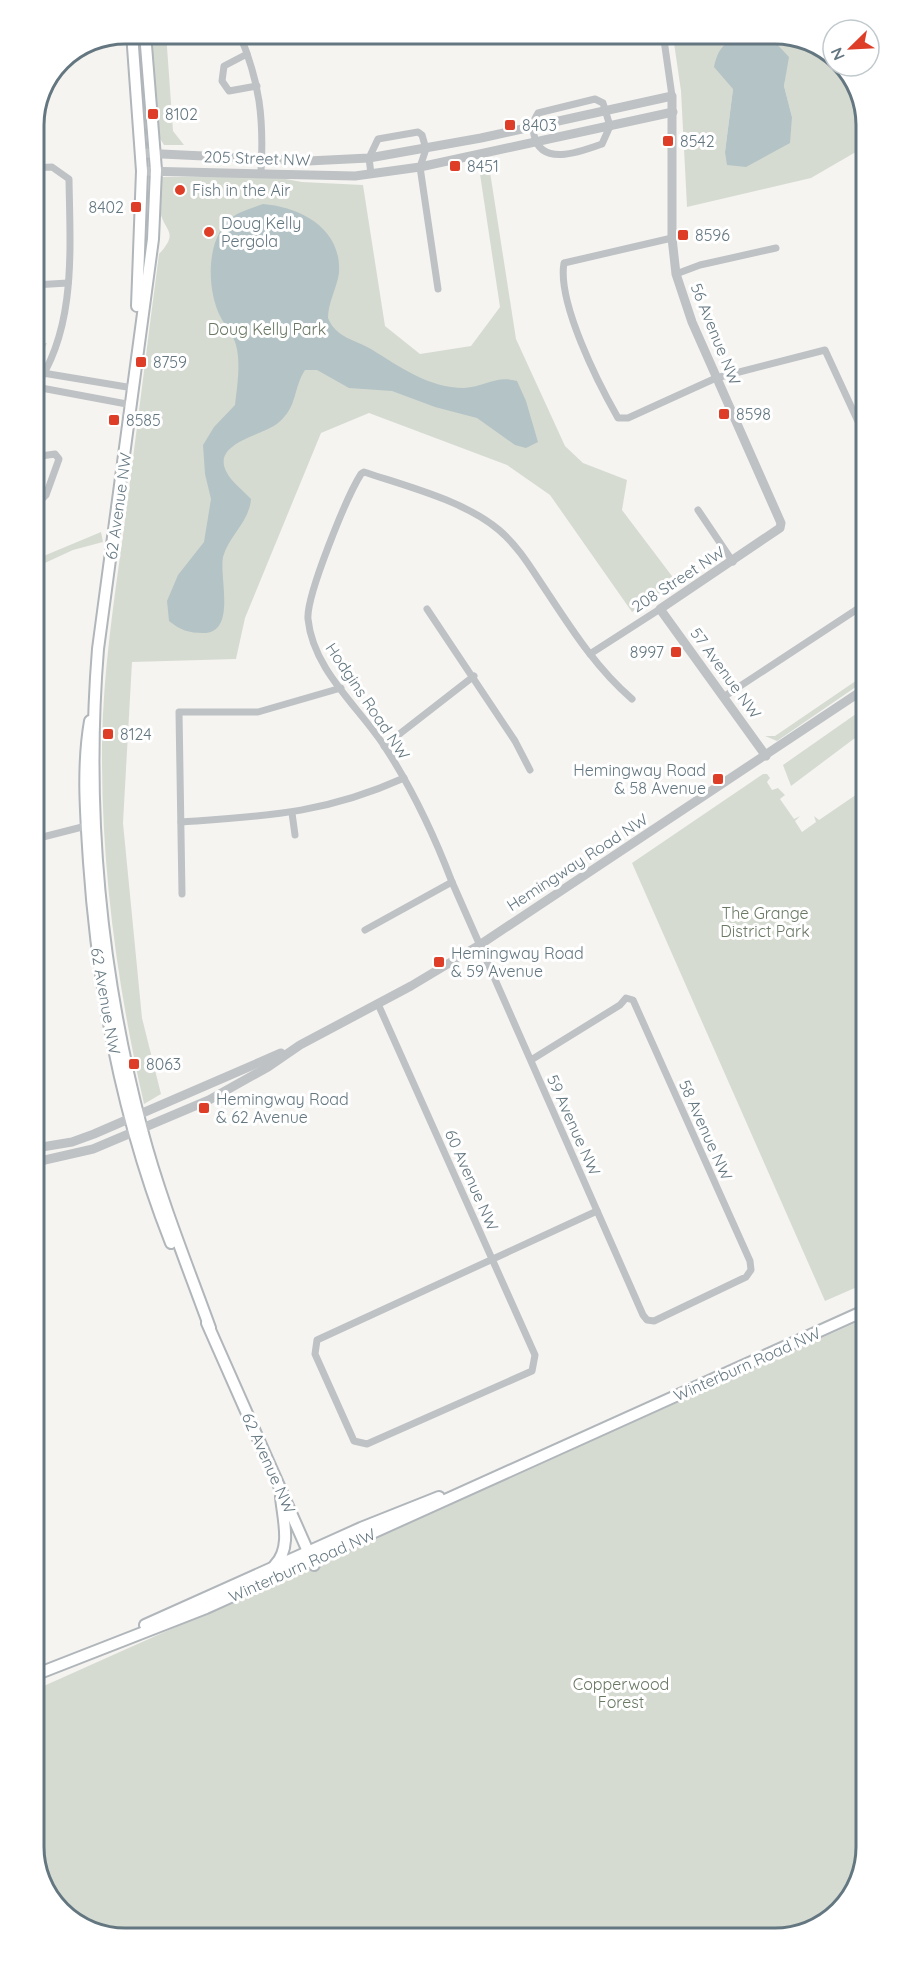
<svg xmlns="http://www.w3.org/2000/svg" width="899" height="1972" viewBox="0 0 899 1972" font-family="Quicksand,sans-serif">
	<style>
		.green { fill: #d6dbd2; fill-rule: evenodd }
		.water { fill: #b4c3c5 }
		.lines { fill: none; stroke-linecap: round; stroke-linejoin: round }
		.secondary-casing { stroke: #b0b6ba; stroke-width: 14 }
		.minor { stroke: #bec2c5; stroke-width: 7 }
		.tertiary { stroke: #bec2c5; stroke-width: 9 }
		.secondary { stroke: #fff; stroke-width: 10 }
		.poi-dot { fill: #de3e27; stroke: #fff; stroke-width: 2 }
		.labels { text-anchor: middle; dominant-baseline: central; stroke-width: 6; stroke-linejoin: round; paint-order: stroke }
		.poi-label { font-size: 16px; fill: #647781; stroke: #fff; text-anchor: start }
		.street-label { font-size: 16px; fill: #647781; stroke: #fff }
		.park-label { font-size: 16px; fill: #697863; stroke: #fff }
		.rim { fill: none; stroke: #647781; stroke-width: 3 }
	</style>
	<rect width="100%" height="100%" fill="#f5f4f1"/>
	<g class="green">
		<path d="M149,33H166L173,131L184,145H164L159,137Z"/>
		<path d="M706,33H781L828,51L833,66L852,90L858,91L861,95V149L811,178L687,207L681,91L674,43ZM788,57L784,86L792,117L725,152L733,89Z"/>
		<path d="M488,159L516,339L565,446L583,463L627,480L622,510L678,584L632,612L550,495L507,465L369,413L321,433L245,618L236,659L132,662L123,823L142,1018L161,1094L144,1104C117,985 101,867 102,745C103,672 114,600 124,528C136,437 147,345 159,254C180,231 164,232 160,211C158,199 160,188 162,177H275L302,182L363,185L385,326L420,354L471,346L500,307L478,161Z"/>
		<path d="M47,343L34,373V344Z"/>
		<path d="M101,532L103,542L73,550L34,568V560Z"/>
		<path d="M863,676V682L777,741L765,736H775Z"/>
		<path d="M863,709V732L791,786L783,765Z"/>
		<path d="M763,774H767L770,778L767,782L772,790L778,788L785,795L780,799L794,819L800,816L795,821L802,832L816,822L814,816L819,820L863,790L864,1284L825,1301L632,863Z"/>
		<path d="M864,1319L866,1848L850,1899L804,1934L118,1939L72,1921L70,1915L66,1916L38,1877L37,1689Z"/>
	</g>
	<g class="water">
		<path d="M744,34L772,39L789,57L784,86L792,117L790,143L746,167L727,165L725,152L733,89L714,67C718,48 725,41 744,34Z"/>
		<path d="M833,66H840L858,91L852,90Z"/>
		<path d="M263,204C300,207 342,228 339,273C337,288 328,302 328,318C336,338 356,340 371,349C400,367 429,388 464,388C485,387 496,375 517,381L526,401L538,442L526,448L515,445L477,418L435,407L392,391L349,388L317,370H305C293,388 298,407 278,423C265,435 212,442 226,471C231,482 243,490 251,499C249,523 229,535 223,557C219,578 237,633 203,633C189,633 180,630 169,621L167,601L178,575L204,542L211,499L205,474L203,445L214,427L235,405C237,387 241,363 236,345C233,334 225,326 220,316C206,288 205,232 237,214C245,210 255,207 263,204Z"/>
	</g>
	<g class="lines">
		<g class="secondary-casing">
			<g id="secondary">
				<path d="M132,33L142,171L137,306"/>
				<path d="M145,33L156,170L153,239L98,649C85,810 101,974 142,1130C160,1198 186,1262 210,1328"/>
				<path d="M90,721C82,767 86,815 89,862C98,993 123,1121 171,1243"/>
				<path d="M207,1323L314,1565"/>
				<path d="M275,1565C292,1548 283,1519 281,1497"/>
				<path d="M145,1625L361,1528L439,1497"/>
				<path d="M37,1674L206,1608L864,1311"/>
			</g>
		</g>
		<g class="minor">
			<path d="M239,33C260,82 264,119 261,172"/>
			<path d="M663,33L672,96"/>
			<path d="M243,42L307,33"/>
			<path d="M247,54L224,66L222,81L229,91L257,86"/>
			<path d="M595,99L603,103L610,126L602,144C580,152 541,167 534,135C532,126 533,121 538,113Z"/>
			<path d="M33,168L52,167L69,179C70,248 77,330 34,389"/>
			<path d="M371,174L369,158L378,139L418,132L422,135L426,149L420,167L438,289"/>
			<path d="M672,238L564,263C557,302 598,383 618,418H628L716,378L825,350L862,430"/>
			<path d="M676,274L700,265L776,248"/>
			<path d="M34,285L68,283"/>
			<path d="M43,373L133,388"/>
			<path d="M36,387L132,405"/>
			<path d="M34,457L55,454L59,459L46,495L42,499L34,496"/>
			<path d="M698,510L733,562"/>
			<path d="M427,609L515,741L530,770"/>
			<path d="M590,654L660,609"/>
			<path d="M725,696L862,606"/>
			<path d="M384,746L474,676"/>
			<path d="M292,813L295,835"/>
			<path d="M181,822C266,816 324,814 404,778"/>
			<path d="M35,839L90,825"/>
			<path d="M182,894L179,712H258L341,688"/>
			<path d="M365,930L452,882"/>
			<path d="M378,1004L535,1355L532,1371L367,1444L354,1441L315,1354L317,1340L597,1211"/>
			<path d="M531,1060L620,1005L626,998L633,1000L750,1261L751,1270L746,1277L654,1321L647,1320L643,1315L452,882C434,835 413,790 385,747C359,707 313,670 308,619C306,596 347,496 361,474L364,472C406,486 465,501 499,530C519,547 532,570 547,592C572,630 597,669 632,699"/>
		</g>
		<g class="tertiary">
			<path d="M141,153L308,161L369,158L481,138L672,96V238L676,274L692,322L781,523L780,528L660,609L766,756"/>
			<path d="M142,171L355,176L420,167L673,112"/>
			<path d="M36,1148L72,1142L94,1134L281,1053"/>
			<path d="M36,1162L93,1149L209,1100L268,1067L300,1045L411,986L481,944L863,690"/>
		</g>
		<use href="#secondary" class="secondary"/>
	</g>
	<g class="poi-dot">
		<rect x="147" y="108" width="12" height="12" rx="3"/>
		<rect x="504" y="119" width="12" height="12" rx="3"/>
		<rect x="662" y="135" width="12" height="12" rx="3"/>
		<rect x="449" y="160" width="12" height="12" rx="3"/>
		<circle cx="180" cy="190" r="6"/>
		<rect x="130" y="201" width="12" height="12" rx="3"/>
		<circle cx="209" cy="232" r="6"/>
		<rect x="677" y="229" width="12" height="12" rx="3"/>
		<rect x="135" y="356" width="12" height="12" rx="3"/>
		<rect x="718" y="408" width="12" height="12" rx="3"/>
		<rect x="108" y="414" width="12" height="12" rx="3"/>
		<rect x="670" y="646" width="12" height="12" rx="3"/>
		<rect x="102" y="728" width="12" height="12" rx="3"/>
		<rect x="712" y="773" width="12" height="12" rx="3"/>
		<rect x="433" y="956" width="12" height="12" rx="3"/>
		<rect x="128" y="1058" width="12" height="12" rx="3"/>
		<rect x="198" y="1102" width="12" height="12" rx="3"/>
	</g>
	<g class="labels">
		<g class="poi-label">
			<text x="165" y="114">8102</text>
			<text x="522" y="125">8403</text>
			<text x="680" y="141">8542</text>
			<text x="467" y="166">8451</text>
			<text x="192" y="190">Fish in the Air</text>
			<text x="124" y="207" text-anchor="end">8402</text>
			<text x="221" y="223">Doug Kelly<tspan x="221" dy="18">Pergola</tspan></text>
			<text x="695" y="235">8596</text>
			<text x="153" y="362">8759</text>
			<text x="736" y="414">8598</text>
			<text x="126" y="420">8585</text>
			<text x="664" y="652" text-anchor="end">8997</text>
			<text x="120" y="734">8124</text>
			<text x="706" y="770" text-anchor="end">Hemingway Road<tspan x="706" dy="18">&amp; 58 Avenue</tspan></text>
			<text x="451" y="953">Hemingway Road<tspan x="451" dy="18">&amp; 59 Avenue</tspan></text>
			<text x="146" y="1064">8063</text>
			<text x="216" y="1099">Hemingway Road<tspan x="216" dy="18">&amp; 62 Avenue</tspan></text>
		</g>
		<g class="street-label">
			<text transform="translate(257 158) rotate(2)">205 Street NW</text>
			<text transform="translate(716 334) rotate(68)">56 Avenue NW</text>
			<text transform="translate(118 506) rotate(-82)">62 Avenue NW</text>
			<text transform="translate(678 579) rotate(-33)">208 Street NW</text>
			<text transform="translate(726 673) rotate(54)">57 Avenue NW</text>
			<text transform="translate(368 701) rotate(56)">Hodgins Road NW</text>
			<text transform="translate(577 862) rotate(-33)">Hemingway Road NW</text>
			<text transform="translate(106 1001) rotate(80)">62 Avenue NW</text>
			<text transform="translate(574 1125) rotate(66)">59 Avenue NW</text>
			<text transform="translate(706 1130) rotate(66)">58 Avenue NW</text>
			<text transform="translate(472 1180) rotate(66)">60 Avenue NW</text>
			<text transform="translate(747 1364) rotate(-24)">Winterburn Road NW</text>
			<text transform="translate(269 1463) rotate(66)">62 Avenue NW</text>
			<text transform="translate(302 1565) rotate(-24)">Winterburn Road NW</text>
		</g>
		<g class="park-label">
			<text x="267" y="329">Doug Kelly Park</text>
			<text x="765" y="913">The Grange<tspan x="765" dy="18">District Park</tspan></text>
			<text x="621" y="1684">Copperwood<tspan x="621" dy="18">Forest</tspan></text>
		</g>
	</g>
	<path d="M0 0H899V1972H0ZM125 44H775A81 81 0 0 1 856 125V1847A81 81 0 0 1 775 1928H125A81 81 0 0 1 44 1847V125A81 81 0 0 1 125 44Z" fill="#fff" fill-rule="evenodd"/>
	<path class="rim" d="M125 44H775A81 81 0 0 1 856 125V1847A81 81 0 0 1 775 1928H125A81 81 0 0 1 44 1847V125A81 81 0 0 1 125 44Z"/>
	<g transform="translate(851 48) rotate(246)"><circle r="28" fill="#ffffff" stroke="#c1c9cd" stroke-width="1.5"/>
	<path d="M0-4.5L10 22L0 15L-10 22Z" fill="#de3e27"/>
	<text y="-9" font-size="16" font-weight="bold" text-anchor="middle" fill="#647781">N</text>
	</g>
</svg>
